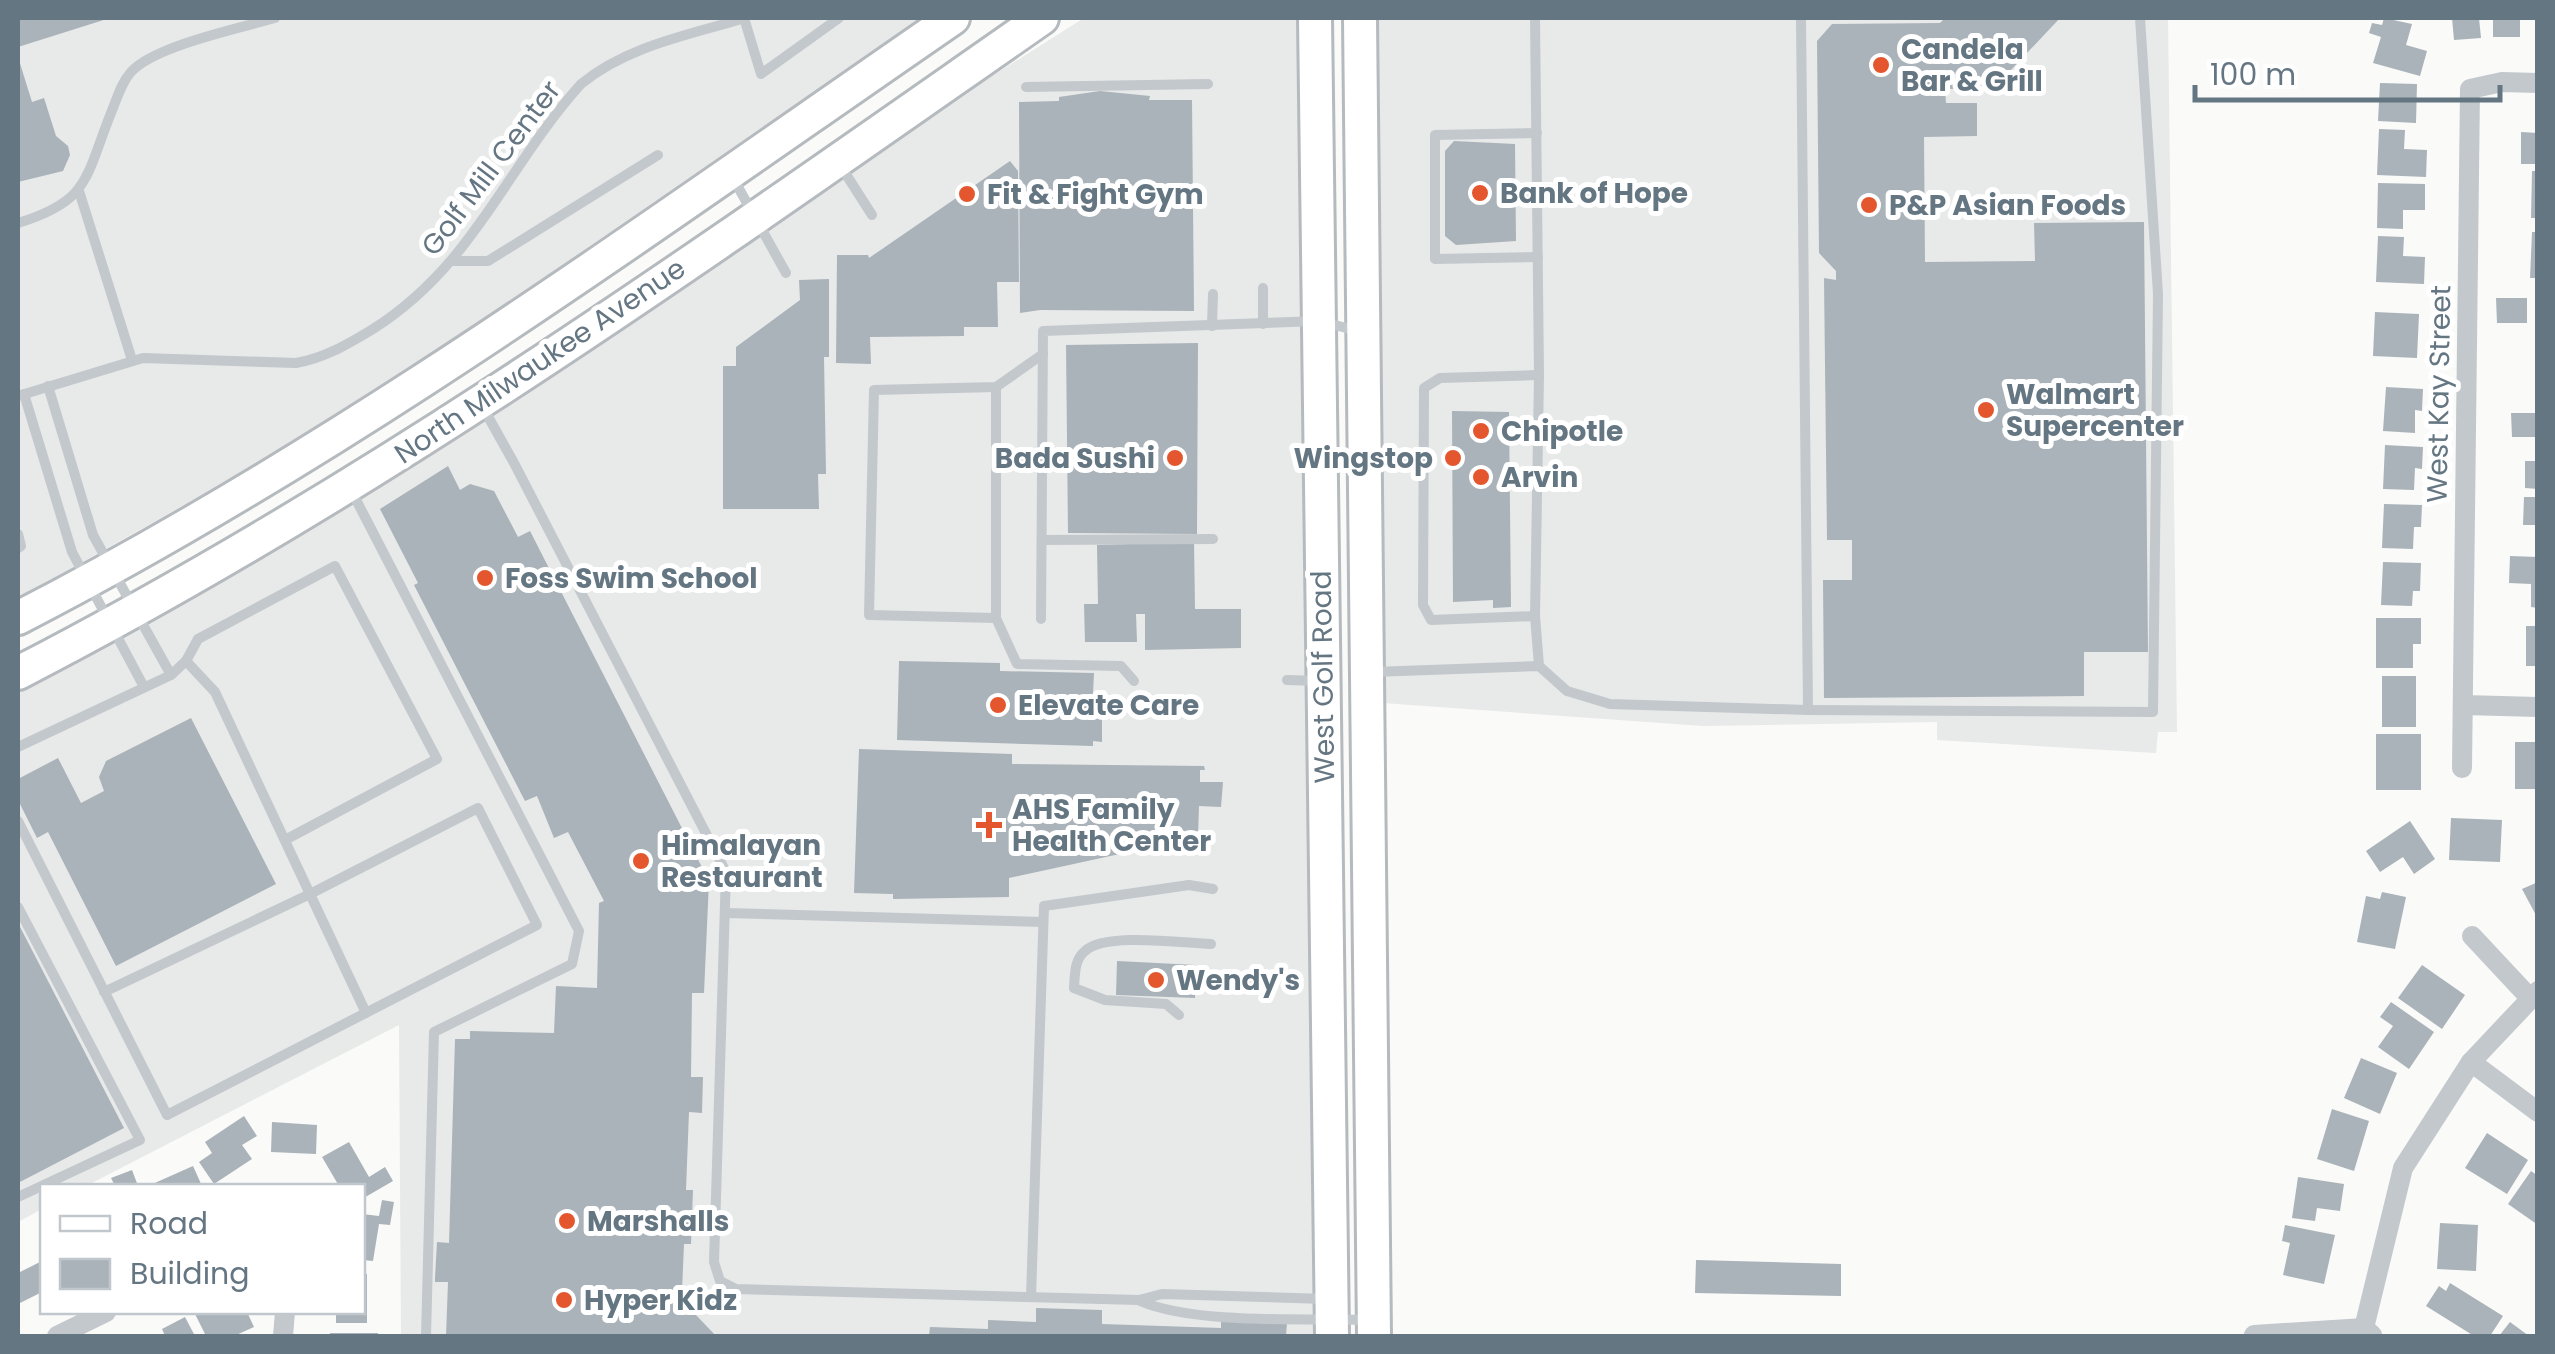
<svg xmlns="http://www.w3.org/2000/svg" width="2555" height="1354" viewBox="0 0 2555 1354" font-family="Poppins,sans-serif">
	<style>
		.built { fill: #e8e9e9 }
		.building { fill: #aab3b9 }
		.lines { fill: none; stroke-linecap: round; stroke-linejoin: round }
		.primary-casing { stroke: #b5babe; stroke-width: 38 }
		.service { stroke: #c3c8cc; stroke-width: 10 }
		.minor { stroke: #c3c8cc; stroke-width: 20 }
		.primary { stroke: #fff; stroke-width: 32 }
		.poi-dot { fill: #e4572e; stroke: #fff; stroke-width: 4 }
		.labels { text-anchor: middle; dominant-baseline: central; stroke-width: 10; stroke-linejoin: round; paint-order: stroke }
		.poi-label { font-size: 28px; font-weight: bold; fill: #657683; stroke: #fff; text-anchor: start }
		.street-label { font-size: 28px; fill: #657683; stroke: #fff }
	</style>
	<rect width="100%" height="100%" fill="#fafaf8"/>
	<g class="built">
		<path d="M18,18H924L417,366L277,453L18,598Z"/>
		<path d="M1084,18H1297L1315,1336H401L399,1025L86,1186H42V1209L18,1222V693L179,606L461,437L973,88Z"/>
		<path d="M1378,18H2168L2177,732H2158L2156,753L1937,740V722L1703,726L1383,703Z"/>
	</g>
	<g class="building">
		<path d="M18,18H110L18,47Z"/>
		<path d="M1945,18H2060L1994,88L1945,89L1946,103H1977V136L1924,137L1925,262L2035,261L2034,223L2144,222L2148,652H2084V696L1824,698L1823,580H1852V540H1827L1824,278L1836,280V271L1819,253L1817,41L1832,24L1940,23Z"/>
		<path d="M2384,18L2412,24L2406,45L2427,51L2420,76L2373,63L2381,37L2369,33L2372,23L2382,25Z"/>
		<path d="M2452,18H2479L2481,38L2454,40Z"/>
		<rect x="2493" y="18" width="27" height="19"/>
		<path d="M18,57L32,102L44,98L56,136L68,146L70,155L63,171L18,182Z"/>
		<path d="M2380,83L2417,84L2416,123L2378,121Z"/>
		<path d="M1100,91L1150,96L1149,100H1192L1194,311L1040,310L1020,313L1019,102L1059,101V97Z"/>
		<path d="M2379,129L2405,130L2404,149L2427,150L2426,177L2377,175Z"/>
		<path d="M2521,132L2538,133V164H2521Z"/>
		<path d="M1454,141L1515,144L1516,241L1456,245L1445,236V151Z"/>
		<path d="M1010,161L1018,171L1019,282H997L998,327H964V336L870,337L871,364L836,363L837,255H868L869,258Z"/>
		<path d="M2532,171H2538V218H2531Z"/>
		<path d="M2378,183L2425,184V210H2403V229L2377,228Z"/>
		<path d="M2532,232H2538V278H2530Z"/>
		<path d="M2378,236L2404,237L2403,256L2425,257L2424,284L2376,282Z"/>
		<path d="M829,279V357H824L826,474H818L819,509H723V366H736V347L800,300L799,280Z"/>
		<path d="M2496,298H2527V323H2497Z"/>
		<path d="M2375,312L2419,314L2417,358L2373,356Z"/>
		<path d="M1198,343L1197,534L1068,533L1066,345Z"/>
		<path d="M2386,387L2423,389L2422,411L2415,410V433L2383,431Z"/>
		<path d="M1452,411L1509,412L1511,607L1493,608V600L1453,602Z"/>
		<path d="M2511,413H2537L2535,437H2512Z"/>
		<path d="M2385,445L2423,447L2422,469L2415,468L2414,490L2383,489Z"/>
		<path d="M2525,461H2538V489L2525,488Z"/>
		<path d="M448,466L460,490L470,484L494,491L518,537L530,531L709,881L704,993H692L691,1077H703L702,1113L689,1112L686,1190H693L691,1244H684L681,1315H696L716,1336H446L448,1282H435V1278L437,1242L449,1243L455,1039H470V1031L554,1033L556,986L597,988L599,903L604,901L568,832L554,838L537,796L525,801L414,585L418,583L380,509Z"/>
		<path d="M2524,497H2538V525H2523Z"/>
		<path d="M2384,504L2422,505L2421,527H2414L2413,549L2382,548Z"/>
		<path d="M1194,542L1195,609H1241V648L1145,650V614H1136L1137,642H1085L1084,604H1098L1097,545Z"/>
		<path d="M2510,556L2538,557V608L2531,607V584L2509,583Z"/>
		<path d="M2383,562L2421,563L2420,591H2413L2412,606L2381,605Z"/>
		<path d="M2376,618H2421V644H2413V668H2376Z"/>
		<rect x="2526" y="626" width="12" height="40"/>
		<path d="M899,661L1000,663V671L1094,673L1093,693L1099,694L1098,716H1102V742L1093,741V746L897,740Z"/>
		<rect x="2382" y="676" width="34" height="51"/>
		<path d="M191,718L276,884L116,966L48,832L37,838L18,800V779L58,758L81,803L104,791L99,777L106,761Z"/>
		<rect x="2376" y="734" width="45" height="56"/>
		<rect x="2515" y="742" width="23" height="47"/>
		<path d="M859,749L1012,754V764L1204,766L1205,770H1200V782H1223L1221,807L1199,806L1198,837L1009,878V897L893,899V894L854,893Z"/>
		<path d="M2451,818L2502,820L2500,862L2449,860Z"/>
		<path d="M2410,821L2435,859L2414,874L2403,857L2380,872L2366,851Z"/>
		<path d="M2538,882V919L2522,889Z"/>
		<path d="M2382,892L2406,897L2395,949L2357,942L2366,896L2380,899Z"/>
		<path d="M18,923L124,1128L18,1183Z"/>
		<path d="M1117,961L1196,965L1195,998L1116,995Z"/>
		<path d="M2422,965L2465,995L2442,1029L2398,998Z"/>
		<path d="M2391,1002L2434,1032L2409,1069L2378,1047L2393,1026L2380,1017Z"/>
		<path d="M2361,1058L2397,1073L2380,1114L2344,1098Z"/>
		<path d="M2332,1109L2369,1121L2354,1171L2317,1159Z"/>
		<path d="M244,1116L257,1136L242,1145L252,1159L214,1184L199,1162L212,1153L205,1142Z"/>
		<path d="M272,1122L317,1125L316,1154L271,1152Z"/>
		<path d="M2487,1133L2528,1160L2507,1194L2465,1168Z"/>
		<path d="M349,1142L369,1177L385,1167L393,1181L362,1199V1186H339L322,1157Z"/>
		<path d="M193,1166L202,1186H148Z"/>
		<path d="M132,1170L138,1186H115L111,1178Z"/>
		<path d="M2531,1171L2538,1176V1225L2508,1204Z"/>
		<path d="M2298,1177L2344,1184L2340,1211L2317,1208L2315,1221L2292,1218Z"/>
		<path d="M382,1200L394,1202L390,1225L379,1224L373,1261L362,1260V1214L379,1216Z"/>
		<path d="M2440,1223L2478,1225L2476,1271L2437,1269Z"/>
		<path d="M2285,1225L2335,1235L2324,1284L2283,1275L2290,1243L2282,1241Z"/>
		<path d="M1696,1260L1841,1264V1296L1695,1293Z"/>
		<path d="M42,1261V1292L18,1304V1273Z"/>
		<path d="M362,1274H367V1323H336V1312H362Z"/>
		<path d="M2450,1283L2503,1316L2490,1336H2474L2426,1306L2439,1286L2446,1291Z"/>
		<path d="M1036,1308L1102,1310V1324L1221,1328V1321L1287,1323L1286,1336H929L930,1327L988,1329V1320L1036,1322Z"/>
		<path d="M194,1312H247L254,1327L234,1336H206Z"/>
		<path d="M185,1317L195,1336H165L162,1329Z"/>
		<path d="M2510,1322L2529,1336H2499Z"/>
		<rect x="330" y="1333" width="48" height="3"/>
	</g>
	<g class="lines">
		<g class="primary-casing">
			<g id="primary">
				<path d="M1315,18L1332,1336"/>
				<path d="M1360,18L1374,1336"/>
				<path d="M18,618C348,448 648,228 953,18"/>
				<path d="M18,673C379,487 709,250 1042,18"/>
			</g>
		</g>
		<g class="service">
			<path d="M744,18L761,74L839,18"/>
			<path d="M1535,18L1539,375L1535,616L1539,666"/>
			<path d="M1026,87L1208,84"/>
			<path d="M1537,133L1435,135V259L1538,257"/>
			<path d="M840,165L872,215"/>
			<path d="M733,178L786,273"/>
			<path d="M79,191L132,360"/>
			<path d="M18,223C90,201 85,178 111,113C117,99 121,83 131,72C154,46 240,28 275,18"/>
			<path d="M452,261H488L658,155"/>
			<path d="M1263,288V324"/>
			<path d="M1212,326L1213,294"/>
			<path d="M48,386L93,535L171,675"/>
			<path d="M996,387V618L1017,664L1121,666L1134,681"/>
			<path d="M24,394L72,552L144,687"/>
			<path d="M18,396L143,358L296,363C325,358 348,344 373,329C474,265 506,167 581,84C627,46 689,35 745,18"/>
			<path d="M481,404L514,463L726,872L714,1262L720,1281L736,1289L1139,1300L1162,1294L1326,1299"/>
			<path d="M351,490L579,931L572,964L434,1032L426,1336"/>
			<path d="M18,534L21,546L18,548"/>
			<path d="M1042,540L1213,539"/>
			<path d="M1535,616L1431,620L1423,605L1424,388L1440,378L1539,375"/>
			<path d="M996,618L869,615L874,390L996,387L1043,354"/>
			<path d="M1041,619L1043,331L1319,321L1358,331"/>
			<path d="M186,661L215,692L366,1013"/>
			<path d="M1373,672L1539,666L1567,691L1610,704L1808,710L1801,18"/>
			<path d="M1287,680L1321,681"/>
			<path d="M1808,710L2153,712L2158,294L2140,18"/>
			<path d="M18,747L171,675L186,661L198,639L335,566L437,759L285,840"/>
			<path d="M18,821L167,1115L537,925L478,808L310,894L104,992"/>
			<path d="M18,907L140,1140L18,1197"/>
			<path d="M726,913L1043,922"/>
			<path d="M1179,1015L1166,1004L1105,1000L1074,988C1075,975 1074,960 1085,951C1105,932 1182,943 1211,944"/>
			<path d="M1031,1297L1044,906L1189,885L1213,889"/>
			<path d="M1140,1301C1196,1325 1307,1318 1371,1320"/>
		</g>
		<g class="minor">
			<path d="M2464,705L2538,707"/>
			<path d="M2462,768L2470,89L2502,82L2538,83"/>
			<path d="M2472,936L2529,997"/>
			<path d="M2471,1062L2538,1112"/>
			<path d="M2364,1328L2403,1168L2471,1062L2538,991"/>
			<path d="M2254,1335L2364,1328L2372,1335"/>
			<path d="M57,1336L106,1312"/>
			<path d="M283,1336L285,1312"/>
		</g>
		<use href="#primary" class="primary"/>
	</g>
	<g class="poi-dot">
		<circle cx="1881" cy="65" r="10"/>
		<circle cx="1480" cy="193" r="10"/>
		<circle cx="967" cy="194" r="10"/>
		<circle cx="1869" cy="205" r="10"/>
		<circle cx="1986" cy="410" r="10"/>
		<circle cx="1481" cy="431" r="10"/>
		<circle cx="1175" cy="458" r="10"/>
		<circle cx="1453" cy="458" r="10"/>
		<circle cx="1481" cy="477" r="10"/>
		<circle cx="485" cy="578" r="10"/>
		<circle cx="998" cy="705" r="10"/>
		<path d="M984 810h10v10h10v10h-10v10h-10v-10h-10v-10h10z"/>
		<circle cx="641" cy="861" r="10"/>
		<circle cx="1156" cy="980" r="10"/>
		<circle cx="567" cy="1221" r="10"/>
		<circle cx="564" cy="1300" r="10"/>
	</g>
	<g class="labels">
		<g class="poi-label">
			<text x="1901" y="49">Candela<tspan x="1901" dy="32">Bar &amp; Grill</tspan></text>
			<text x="1500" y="193">Bank of Hope</text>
			<text x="987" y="194">Fit &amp; Fight Gym</text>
			<text x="1889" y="205">P&amp;P Asian Foods</text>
			<text x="2006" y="394">Walmart<tspan x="2006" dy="32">Supercenter</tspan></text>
			<text x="1501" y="431">Chipotle</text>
			<text x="1155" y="458" text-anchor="end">Bada Sushi</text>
			<text x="1433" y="458" text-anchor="end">Wingstop</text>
			<text x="1501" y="477">Arvin</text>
			<text x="505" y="578">Foss Swim School</text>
			<text x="1018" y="705">Elevate Care</text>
			<text x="1012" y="809">AHS Family<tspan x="1012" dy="32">Health Center</tspan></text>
			<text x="661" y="845">Himalayan<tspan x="661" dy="32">Restaurant</tspan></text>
			<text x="1176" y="980">Wendy's</text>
			<text x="587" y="1221">Marshalls</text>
			<text x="584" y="1300">Hyper Kidz</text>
		</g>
		<g class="street-label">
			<text transform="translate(491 168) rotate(-53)">Golf Mill Center</text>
			<text transform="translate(540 361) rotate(-34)">North Milwaukee Avenue</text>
			<text transform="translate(2439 394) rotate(-89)">West Kay Street</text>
			<text transform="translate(1323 677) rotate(-91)">West Golf Road</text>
		</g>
	</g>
	<rect width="2555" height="1354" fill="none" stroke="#657683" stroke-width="40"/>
	<rect x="40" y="1184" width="325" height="130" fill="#ffffff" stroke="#c1c8cd" stroke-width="2.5"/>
	<rect x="60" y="1216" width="50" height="15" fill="#ffffff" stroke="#c1c8cd" stroke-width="2.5"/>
	<text x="130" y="1234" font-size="30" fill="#657683">Road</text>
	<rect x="60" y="1259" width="50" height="30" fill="#aab3b9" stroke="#c1c8cd" stroke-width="2.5"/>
	<text x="130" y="1284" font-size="30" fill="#657683">Building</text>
	<path d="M2195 85v15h305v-15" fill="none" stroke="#657683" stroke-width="5"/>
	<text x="2210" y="85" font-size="30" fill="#657683" stroke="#ffffff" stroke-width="8" paint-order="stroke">100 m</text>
</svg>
